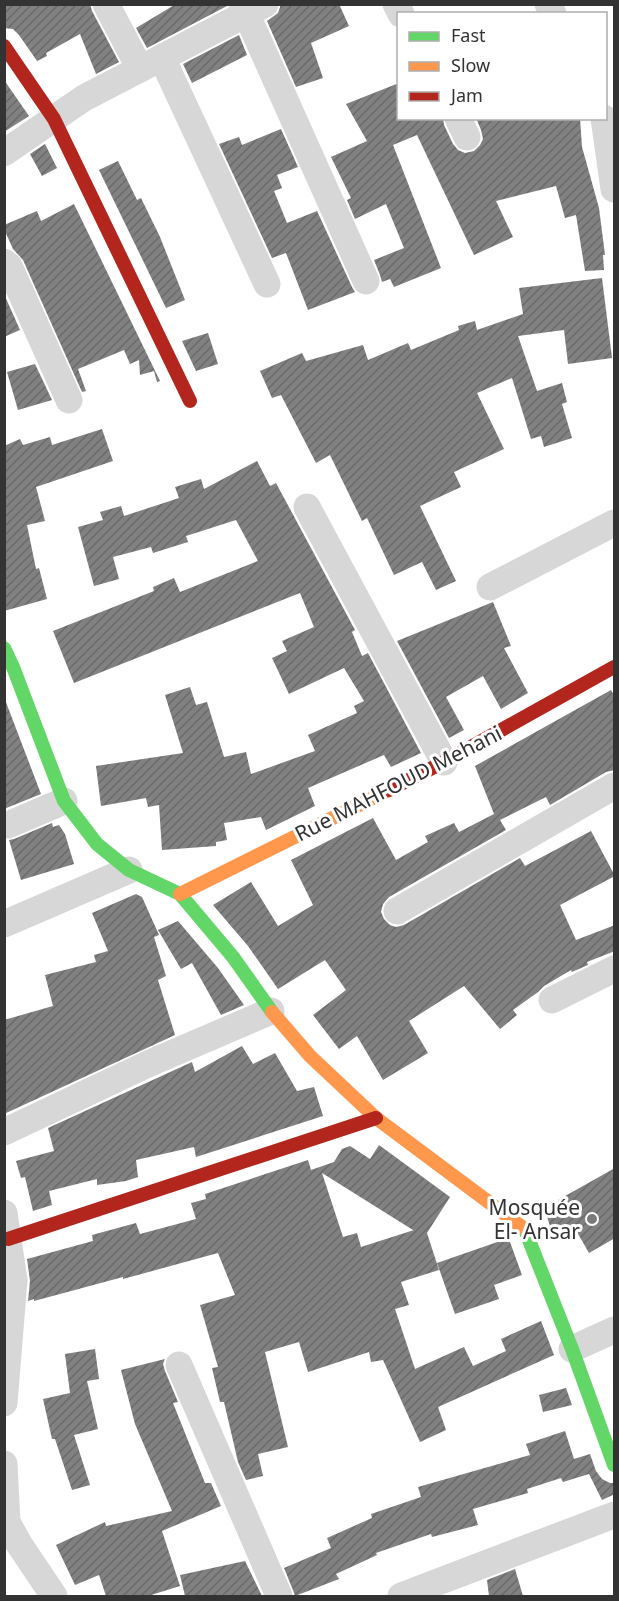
<svg xmlns="http://www.w3.org/2000/svg" width="619" height="1601" viewBox="0 0 619 1601" font-family="'Noto Sans',sans-serif">
	<style>
		.building { fill: url(#building-hatch); fill-rule: evenodd }
		.lines { fill: none; stroke-linecap: round; stroke-linejoin: round }
		.street { stroke: #d7d7d7; stroke-width: 27 }
		.fast { stroke: #63d668; stroke-width: 14 }
		.slow { stroke: #ff974d; stroke-width: 14 }
		.jam { stroke: #b3261e; stroke-width: 14 }
		.poi-dot { fill: #7a7a7a; stroke: #fff; stroke-width: 2 }
		.labels { text-anchor: middle; dominant-baseline: central; stroke-width: 6; stroke-linejoin: round; paint-order: stroke }
		.street-label { font-size: 21px; fill: #333; stroke: #fff }
		.poi-label { font-size: 21px; fill: #333; stroke: #fff; text-anchor: end }
	</style>
	<defs>
		<pattern id="building-hatch" width="6" height="6" patternUnits="userSpaceOnUse" patternTransform="scale(1.5)"><rect width="6" height="6" fill="#818181"/><path d="M-1 1l2-2M0 6l6-6M5 7l2-2" fill="none" stroke="#6a6a6a"/></pattern>
	</defs>
	<rect width="100%" height="100%" fill="#fff"/>
	<g class="building">
		<path d="M4,4H90L92,11L119,62L96,74L80,34L46,53L47,56L37,61L19,35L13,29L4,28Z"/>
		<path d="M176,4H227V6L147,48L136,28Z"/>
		<path d="M281,4H339L349,26L311,43L323,78L296,87L267,21L278,13Z"/>
		<path d="M239,35L247,55L192,83L183,64Z"/>
		<path d="M4,80L29,116L4,132Z"/>
		<path d="M399,83V118H443L444,125L453,144L458,150L465,153L474,151L480,145L483,139L481,130L476,118H522L523,120L580,118L582,147L599,208L605,255H603L604,270L585,271L576,215L565,218L556,186L496,201L513,237L474,255L417,135L393,145L441,268L394,287L390,279L382,282L380,275L374,260L404,248L386,204L355,219L347,200L351,198L331,157L367,141L346,104Z"/>
		<path d="M281,129L298,167L277,175L282,188L274,191L287,223L317,211L352,287L355,292L308,310L286,253L272,258L219,144L239,137L242,145Z"/>
		<path d="M45,144L57,168L42,176L30,154Z"/>
		<path d="M118,161L137,200L141,198L160,237L185,300L166,308L99,170Z"/>
		<path d="M74,204L160,381L157,382L154,371L140,375L139,360L130,364L124,350L78,369L86,391L82,392L23,260L13,249L4,229V225L37,211L41,221Z"/>
		<path d="M602,278L612,358L568,364L564,330L518,336L537,391L562,383L567,402L562,404L572,438L544,447L541,436L531,439L512,378L477,393L504,449L454,472L461,487L420,506L456,581L436,590L422,562L394,575L367,518L362,521L330,455L316,463L281,395L272,398L260,371L302,353L306,361L363,345L368,360L408,343L411,350L459,330L458,326L475,321L477,330L523,314L519,288Z"/>
		<path d="M4,294L20,330L4,337Z"/>
		<path d="M208,333L218,364L196,371L182,341Z"/>
		<path d="M35,364L52,400L18,410L7,372Z"/>
		<path d="M102,429L113,461L36,487L45,521L27,525L36,569L39,568L47,599L4,611V446L20,439L23,445L50,437L52,445Z"/>
		<path d="M257,461L270,486L276,483L355,630L352,632L362,656L368,653L421,753L391,767L384,755L308,788L315,806L266,830L261,817L224,823L227,840L216,842V846L162,850L159,805L148,807L146,798L101,806L96,766L183,753L165,695L190,687L196,705L207,702L224,757L246,752L251,774L315,751L308,735L357,713L354,706L364,701L344,668L289,694L272,658L287,651L282,641L314,627L300,593L74,683L53,631L154,591L153,587L174,578L180,592L258,561L236,520L186,536L188,542L153,553L151,547L113,557L119,579L94,586L78,527L103,520L100,512L121,506L124,516L179,498L175,487L201,479L204,489Z"/>
		<path d="M493,602L511,646L504,648L528,693L501,709L483,676L446,697L464,730L449,738L397,641Z"/>
		<path d="M611,690L615,697V770L606,772L550,805L546,797L500,820L506,830L389,897L383,904L381,912L384,919L390,925L396,927L404,925L520,858L525,866L591,831L615,876L560,905L576,940L615,925V951L587,962L588,965L572,972L571,970L544,986L538,992L513,1010L517,1015L500,1029L464,986L409,1021L428,1053L383,1080L357,1036L339,1049L313,1015L346,990L325,960L278,989L248,946L213,905L251,882L278,926L313,905L291,860L373,818L396,860L428,842L425,836L454,823L459,832L494,814L475,766Z"/>
		<path d="M4,697L41,794L4,809Z"/>
		<path d="M52,823L53,827L59,825L65,834L74,864L21,880L9,840L14,839Z"/>
		<path d="M136,894L142,897L159,935L154,937L166,976L158,980L175,1035L4,1114V1020L53,1006L45,975L96,962L94,955L108,951L92,913Z"/>
		<path d="M178,921L218,968L244,1005L221,1015L192,963L181,969L158,930Z"/>
		<path d="M242,1046L253,1064L275,1053L297,1091L314,1087L323,1116L196,1157L194,1147L136,1160L138,1177L126,1181L97,1185V1179L49,1191L52,1205L33,1211L25,1177L21,1178L16,1161L54,1151L48,1128L192,1062L195,1072Z"/>
		<path d="M379,1145L450,1197L427,1233L439,1270L401,1282L409,1305L395,1309L415,1369L464,1347L473,1366L506,1351L501,1339L541,1321L554,1355L438,1407L446,1430L420,1442L383,1360L371,1362L369,1352L308,1372L299,1342L265,1352L288,1447L258,1454L263,1476L246,1480L238,1462L224,1402H220L212,1368L218,1367L200,1305L235,1295L218,1253L123,1279V1277L34,1301V1299L28,1301L30,1281L27,1259L93,1241L92,1235L136,1223L140,1234L196,1219L191,1203L206,1199L205,1194L308,1160L311,1170L334,1162L342,1149L350,1146L370,1159ZM322,1173L413,1230H414L361,1247L357,1233L343,1237Z"/>
		<path d="M615,1168V1238L589,1253L573,1225L552,1232L545,1211L562,1205L558,1200Z"/>
		<path d="M506,1239L510,1242L522,1275L494,1285L499,1299L455,1314L437,1263Z"/>
		<path d="M95,1349L99,1379L87,1381L98,1429L74,1435L90,1485L72,1490L55,1439H52L43,1399L70,1393L65,1354Z"/>
		<path d="M165,1359L163,1364L165,1371L178,1402L173,1403L205,1483H211L221,1506L162,1531L180,1586L148,1596H106L99,1575L75,1585L56,1545L105,1522L106,1526L172,1511L135,1424L121,1370Z"/>
		<path d="M566,1388L572,1405L543,1412L539,1395Z"/>
		<path d="M565,1431L574,1459L590,1454L596,1471L602,1479L610,1483H615V1494L602,1500L589,1474L563,1482L561,1478L527,1489L528,1493L473,1509L478,1525L432,1537L431,1534L376,1553L377,1555L336,1574L339,1579L295,1596L293,1590L284,1568L331,1548L327,1538L372,1518L371,1514L421,1497L418,1487L530,1455L526,1444Z"/>
		<path d="M245,1561L262,1596H185L180,1575Z"/>
		<path d="M515,1569L523,1596H489L487,1580Z"/>
	</g>
	<g class="lines">
		<g class="street">
			<path d="M106,4L140,69"/>
			<path d="M242,4L366,281"/>
			<path d="M396,4L401,14"/>
			<path d="M548,4L553,14"/>
			<path d="M162,58L267,284"/>
			<path d="M458,118L467,137"/>
			<path d="M604,118L614,189"/>
			<path d="M4,153L84,98L265,4"/>
			<path d="M4,262L9,266L69,400"/>
			<path d="M307,507L444,762"/>
			<path d="M490,587L614,523"/>
			<path d="M4,824L8,825L64,801"/>
			<path d="M397,911L614,786"/>
			<path d="M4,924L129,870"/>
			<path d="M552,1000L614,969"/>
			<path d="M4,1132L150,1063L271,1011"/>
			<path d="M4,1213L14,1280L4,1403"/>
			<path d="M572,1349L614,1330"/>
			<path d="M179,1365L279,1596"/>
			<path d="M4,1464L7,1522L19,1544L54,1596"/>
			<path d="M401,1596L614,1515"/>
		</g>
		<g class="fast">
			<path d="M4,648L13,667L64,801L97,844L129,870L180,894L233,957L272,1012"/>
			<path d="M522,1227L525,1230L572,1349L614,1465"/>
		</g>
		<g class="slow">
			<path d="M180,894L389,790"/>
			<path d="M272,1012L310,1056L376,1118L522,1227"/>
		</g>
		<g class="jam">
			<path d="M4,46L54,119L190,401"/>
			<path d="M389,790L444,762L614,667"/>
			<path d="M8,1239L376,1118"/>
		</g>
	</g>
	<circle class="poi-dot" cx="592" cy="1219" r="6"/>
	<g class="labels">
		<g class="street-label">
			<text transform="translate(398 783) rotate(-27)">Rue MAHFOUD Mehani</text>
		</g>
		<g class="poi-label">
			<text x="580" y="1207">Mosquée<tspan x="580" dy="24">El- Ansar</tspan></text>
		</g>
	</g>
	<rect width="619" height="1601" fill="none" stroke="#333333" stroke-width="12"/>
	<rect x="397" y="12" width="210" height="108" fill="#ffffff" stroke="#adadad" stroke-width="1.5"/>
	<rect x="409" y="32" width="30" height="9" fill="#63d668" stroke="#adadad" stroke-width="1.5"/>
	<text x="451" y="42" font-size="18" fill="#333333">Fast</text>
	<rect x="409" y="62" width="30" height="9" fill="#ff974d" stroke="#adadad" stroke-width="1.5"/>
	<text x="451" y="72" font-size="18" fill="#333333">Slow</text>
	<rect x="409" y="92" width="30" height="9" fill="#b3261e" stroke="#adadad" stroke-width="1.5"/>
	<text x="451" y="102" font-size="18" fill="#333333">Jam</text>
</svg>
